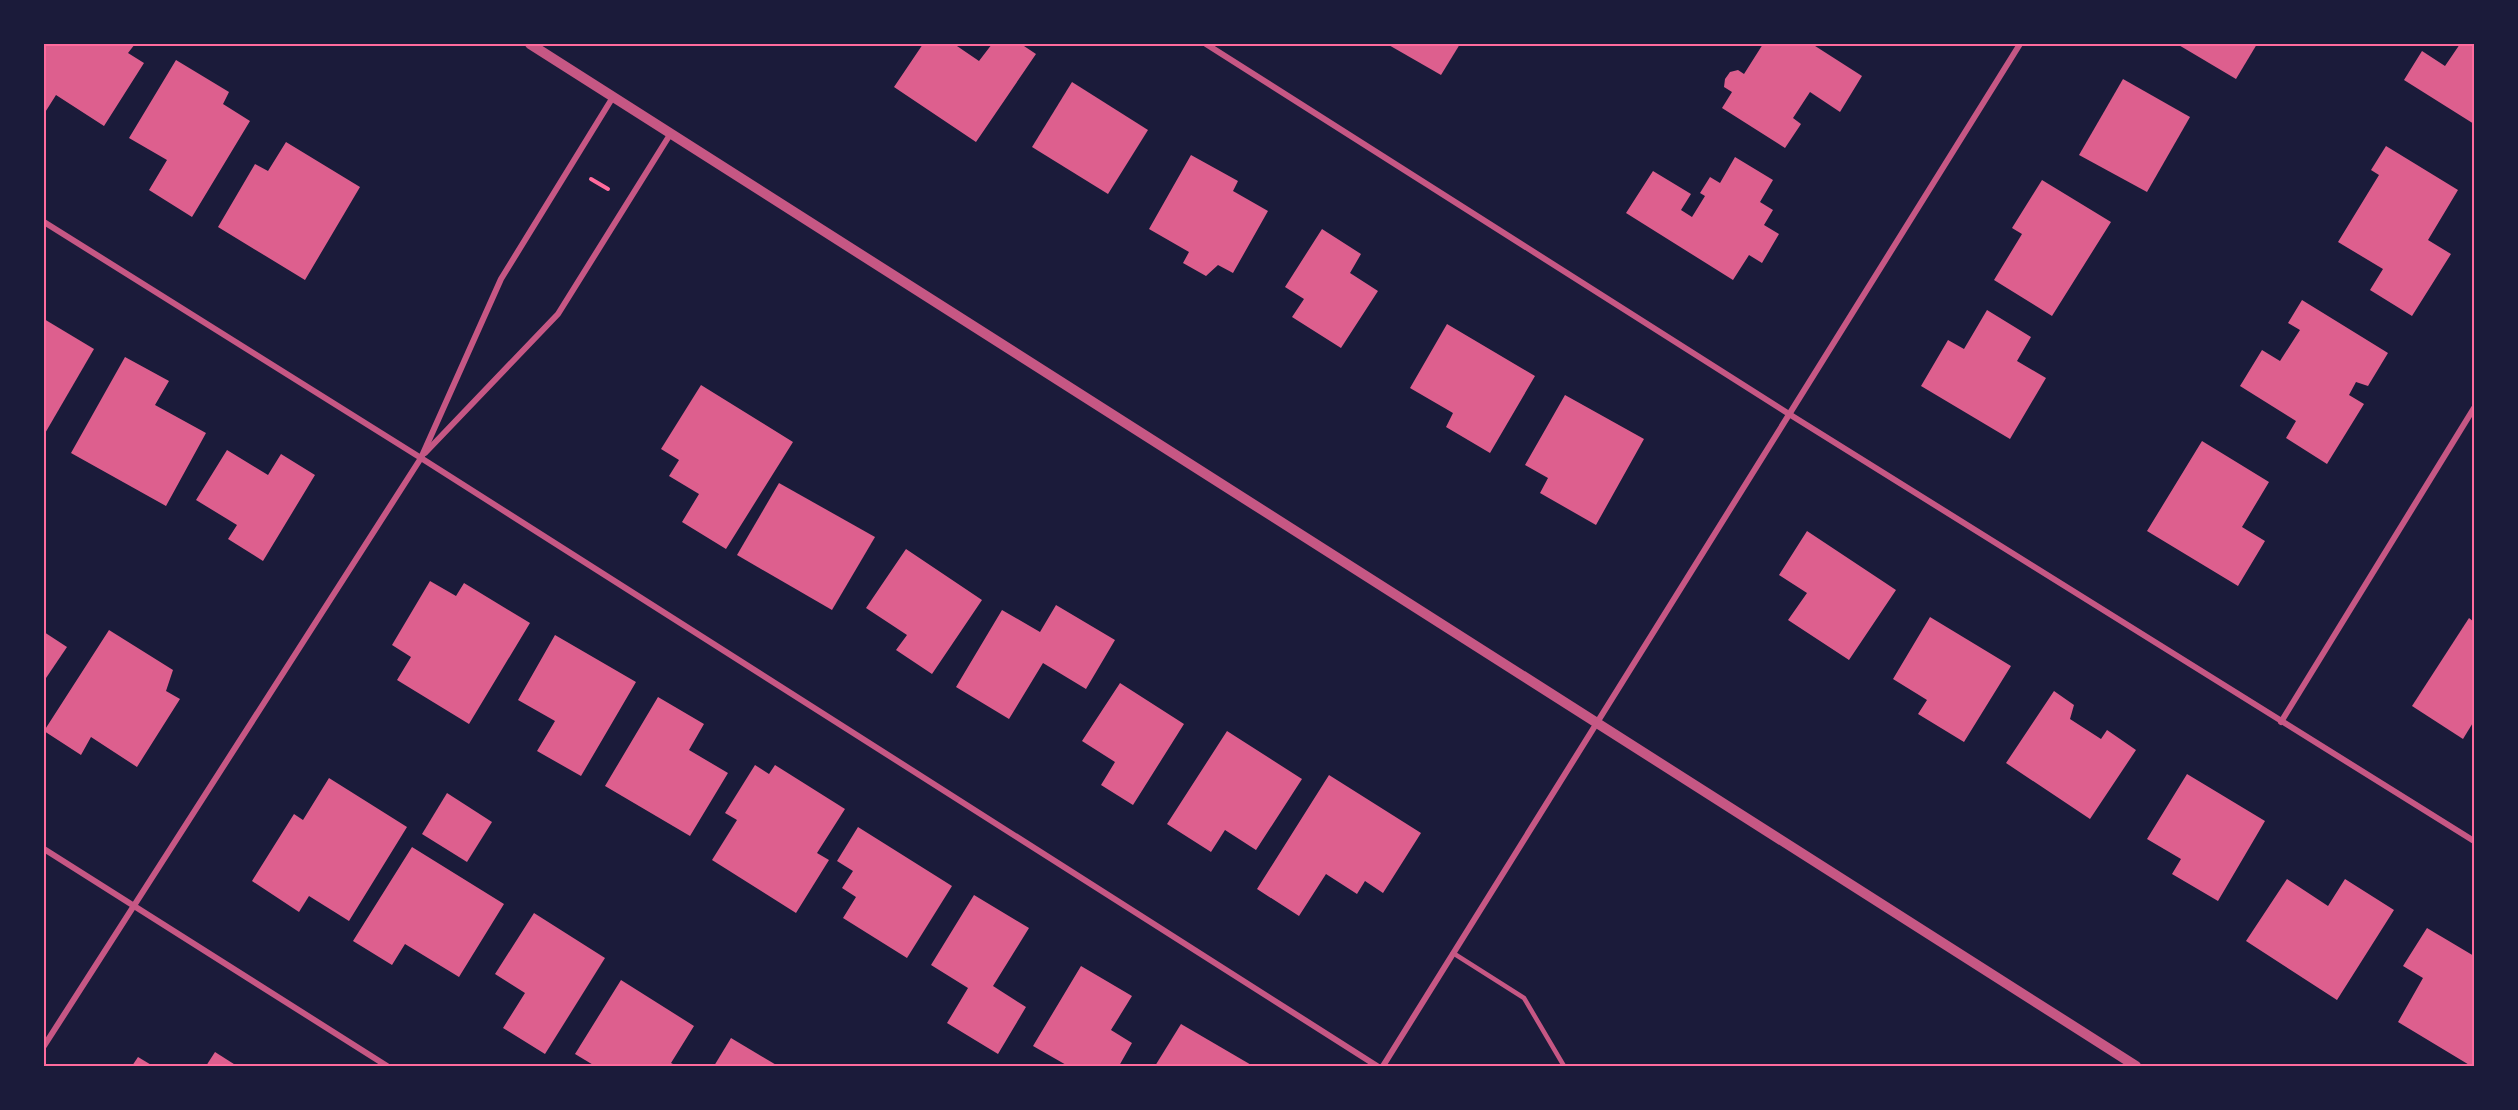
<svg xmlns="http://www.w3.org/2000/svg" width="2518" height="1110" viewBox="0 0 2518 1110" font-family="Lato,sans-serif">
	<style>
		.building { fill: #dd5f8e }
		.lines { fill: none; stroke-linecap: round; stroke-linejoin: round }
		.path { stroke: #ff6b9d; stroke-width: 4 }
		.service { stroke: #c65784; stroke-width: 4.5 }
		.minor { stroke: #c65784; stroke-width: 6 }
		.tertiary { stroke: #c65784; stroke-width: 10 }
		.neatline { fill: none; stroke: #ff6b9d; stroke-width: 2 }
	</style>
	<rect width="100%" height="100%" fill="#1b1b3a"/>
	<g class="building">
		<path d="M44,44H135L128,53L144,63L104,126L56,95L44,114Z"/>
		<path d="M923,44H954L979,61L992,44H1021L1036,54L976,142L894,87Z"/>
		<path d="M1387,44H1460L1441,75Z"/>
		<path d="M1763,44H1812L1862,76L1840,112L1810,92L1793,118L1801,124L1785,148L1722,108L1732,92L1724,87L1725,79L1730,72L1738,70L1744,74Z"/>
		<path d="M2177,44H2257L2236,79Z"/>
		<path d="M2460,44H2474V124L2404,80L2422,51L2445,66Z"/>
		<path d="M176,60L229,92L223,104L250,121L192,217L149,190L167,160L129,138Z"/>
		<path d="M2123,79L2190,117L2147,192L2079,155Z"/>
		<path d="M1072,82L1148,130L1108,194L1032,147Z"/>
		<path d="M286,142L360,187L305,280L218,227L255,164L268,171Z"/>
		<path d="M2386,146L2458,190L2428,240L2451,254L2412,316L2370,290L2383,269L2338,242L2379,175L2371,170Z"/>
		<path d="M1191,155L1238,181L1233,191L1268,211L1233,273L1218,265L1206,276L1183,263L1189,252L1149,229Z"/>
		<path d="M1735,157L1773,180L1760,202L1773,210L1764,225L1779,234L1762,263L1749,255L1733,280L1626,213L1653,171L1691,194L1681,210L1692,217L1705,196L1700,193L1710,177L1720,183Z"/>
		<path d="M2042,180L2111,222L2052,316L1994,280L2022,234L2012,228Z"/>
		<path d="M1322,229L1361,254L1350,273L1378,291L1341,348L1292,317L1304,299L1285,287Z"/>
		<path d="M2302,300L2388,353L2368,386L2356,382L2349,395L2364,404L2327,464L2286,438L2296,421L2240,386L2262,350L2280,361L2300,330L2288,323Z"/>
		<path d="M1987,310L2031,337L2017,361L2046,378L2010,439L1921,386L1948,340L1964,349Z"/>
		<path d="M44,319L94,349L44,435Z"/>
		<path d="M1447,324L1535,376L1490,453L1446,427L1453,413L1410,388Z"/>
		<path d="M125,357L169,381L155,405L206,433L166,506L71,453Z"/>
		<path d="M701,385L793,442L726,549L682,522L699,494L669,476L679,460L661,449Z"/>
		<path d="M1565,395L1644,439L1596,525L1540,493L1548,478L1525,465Z"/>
		<path d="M2202,441L2269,482L2242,527L2265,541L2238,586L2147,531Z"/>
		<path d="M227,450L268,475L281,454L315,475L263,561L228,539L237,525L196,500Z"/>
		<path d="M779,483L875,537L832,610L737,555Z"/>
		<path d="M1807,531L1896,590L1849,660L1788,620L1807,593L1779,575Z"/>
		<path d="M906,549L982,600L932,674L896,650L907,635L866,608Z"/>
		<path d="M430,581L456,596L464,583L530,623L469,724L397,680L411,657L392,645Z"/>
		<path d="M1056,605L1115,640L1086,689L1043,663L1009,719L956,687L1002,610L1040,632Z"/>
		<path d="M1930,617L2011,666L1964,742L1918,714L1927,700L1893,679Z"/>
		<path d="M2469,618L2474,622V721L2463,739L2412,706Z"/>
		<path d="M109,630L173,670L166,691L180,699L137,767L91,737L81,755L44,731Z"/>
		<path d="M44,632L67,647L44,681Z"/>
		<path d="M555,635L636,682L581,776L537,751L555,721L518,700Z"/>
		<path d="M1120,683L1184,724L1133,805L1101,785L1115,762L1082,741Z"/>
		<path d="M2054,691L2074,705L2070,719L2101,739L2107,730L2136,750L2090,819L2006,763Z"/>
		<path d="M658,697L704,724L689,750L728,773L690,836L605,786Z"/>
		<path d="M1227,731L1302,779L1256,850L1225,830L1211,852L1167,824Z"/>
		<path d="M755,765L769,774L775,765L845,809L817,853L829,860L796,913L712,860L737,820L725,813Z"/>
		<path d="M2187,774L2265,821L2218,901L2172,874L2181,859L2147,839Z"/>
		<path d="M1329,775L1421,833L1383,893L1365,881L1357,894L1326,874L1299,916L1257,889Z"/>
		<path d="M329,778L407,827L349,921L309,896L299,912L252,881L294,814L303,820Z"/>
		<path d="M447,793L492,822L467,862L422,834Z"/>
		<path d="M858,827L952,886L907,958L843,918L856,897L842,888L853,871L837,861Z"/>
		<path d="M412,847L504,904L459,977L405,944L392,965L353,941Z"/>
		<path d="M2287,879L2328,906L2345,879L2394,910L2337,1000L2246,941Z"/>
		<path d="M974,895L1029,928L993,986L1026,1007L998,1054L947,1023L968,988L931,965Z"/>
		<path d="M534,913L605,958L545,1054L503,1028L525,993L495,974Z"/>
		<path d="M2427,928L2474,956V1066H2471L2398,1022L2423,978L2403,966Z"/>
		<path d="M1081,966L1132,996L1111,1030L1132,1043L1119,1066H1068L1033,1046Z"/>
		<path d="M621,980L694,1026L671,1063L677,1066H595L575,1054Z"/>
		<path d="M1181,1024L1253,1066H1155Z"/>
		<path d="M731,1038L778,1066H714Z"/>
		<path d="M215,1052L237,1066H206Z"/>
		<path d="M138,1057L153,1066H132Z"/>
	</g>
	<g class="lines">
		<path class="path" d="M591,179L608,189"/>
		<path class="service" d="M1453,953L1524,998L1564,1066"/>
		<g class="minor">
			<path d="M1206,44L1789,414L2474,841"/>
			<path d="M44,222L421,458L1377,1066"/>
			<path d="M425,453L558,314L671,133"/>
			<path d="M2281,722L2474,408"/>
			<path d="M44,849L387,1066"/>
			<path d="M44,1046L421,458L501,279L613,97"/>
			<path d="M1383,1066L2020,44"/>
		</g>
		<path class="tertiary" d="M530,44L2136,1066"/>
	</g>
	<rect width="2518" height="1110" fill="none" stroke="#1b1b3a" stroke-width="90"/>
	<rect x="45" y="45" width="2428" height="1020" class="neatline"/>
</svg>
